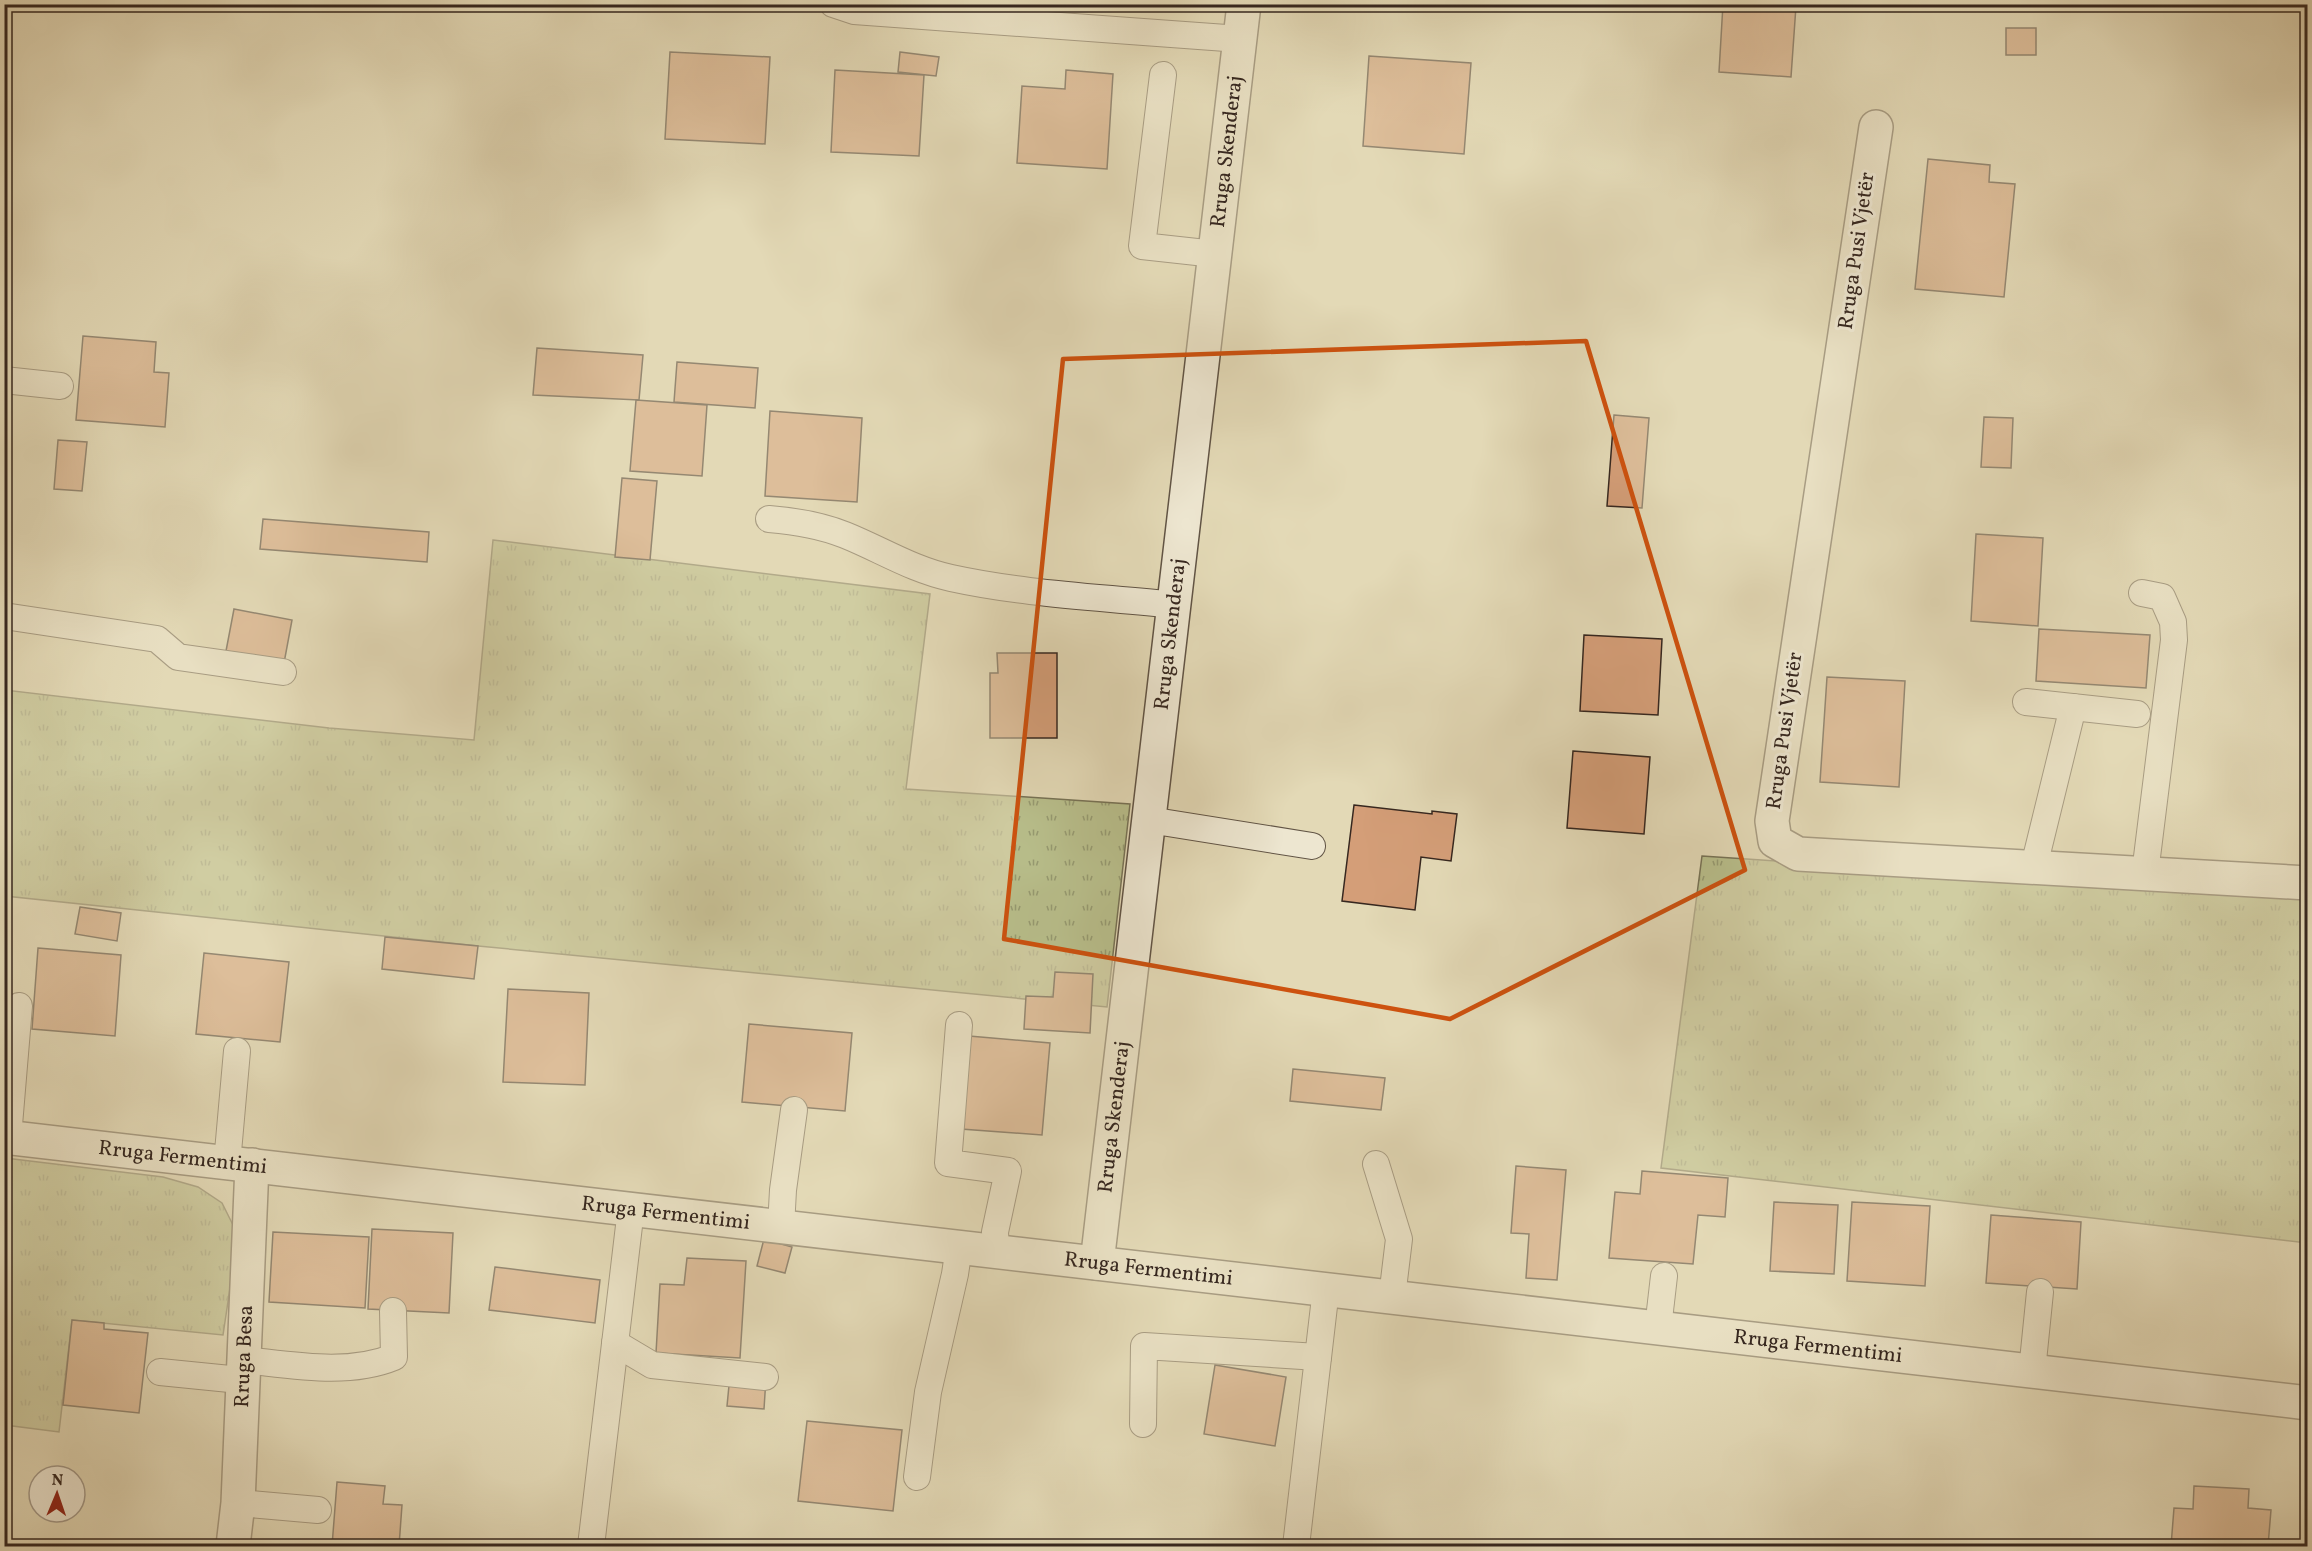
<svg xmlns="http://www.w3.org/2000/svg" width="2312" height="1551" viewBox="0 0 2312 1551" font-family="Vollkorn,serif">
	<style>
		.grass { fill: url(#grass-tufts); stroke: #777255; stroke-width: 1.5 }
		.building { fill: #d49e78; stroke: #36271f; stroke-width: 1.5 }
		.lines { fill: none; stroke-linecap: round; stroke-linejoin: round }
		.lane-casing { stroke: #615445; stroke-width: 28 }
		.street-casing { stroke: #615445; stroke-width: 36 }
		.lane { stroke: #ede6d0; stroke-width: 26 }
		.street { stroke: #ede6d0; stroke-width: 33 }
		.marked { fill: none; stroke: #cd520f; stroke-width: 4.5; stroke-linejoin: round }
		.labels { text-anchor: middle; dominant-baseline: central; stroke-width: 6; stroke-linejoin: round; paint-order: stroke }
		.street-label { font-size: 21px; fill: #36271f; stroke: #ede6d0 }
	</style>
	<defs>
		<pattern id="grass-tufts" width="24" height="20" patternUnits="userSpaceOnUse" patternTransform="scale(1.5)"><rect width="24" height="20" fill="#b8be8b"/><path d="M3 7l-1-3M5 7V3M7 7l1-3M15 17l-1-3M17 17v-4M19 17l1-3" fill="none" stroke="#969a71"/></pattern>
	</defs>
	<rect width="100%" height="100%" fill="#e3d9b6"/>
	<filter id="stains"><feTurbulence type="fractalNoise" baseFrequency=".00333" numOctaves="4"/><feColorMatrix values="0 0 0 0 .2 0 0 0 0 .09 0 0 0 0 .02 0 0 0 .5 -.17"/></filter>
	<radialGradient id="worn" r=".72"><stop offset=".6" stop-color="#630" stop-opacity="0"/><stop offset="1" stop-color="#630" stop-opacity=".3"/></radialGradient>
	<g class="grass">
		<path d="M493,540L930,594L906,789L1130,804L1107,1007L478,946L5,896V690L329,728L474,740Z"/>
		<path d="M1702,856L2307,897V1243L1661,1168Z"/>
		<path d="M5,1158L163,1177L198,1187L222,1203L238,1235L223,1335L72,1320L59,1432L5,1425Z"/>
	</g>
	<g class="building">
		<path d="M1723,4L1796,6L1791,77L1719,72Z"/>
		<rect x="2006" y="28" width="30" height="27"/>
		<path d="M670,52L770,57L765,144L665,139Z"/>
		<path d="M900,52L939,57L936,76L898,72Z"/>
		<path d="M1369,56L1471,63L1464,154L1363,146Z"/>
		<path d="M835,70L924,75L919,156L831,152Z"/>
		<path d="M1066,70L1113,74L1107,169L1017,163L1022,86L1065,89Z"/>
		<path d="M1928,159L1990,165L1989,182L2015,184L2004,297L1915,289Z"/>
		<path d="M83,336L156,342L154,372L169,373L165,427L76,420Z"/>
		<path d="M537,348L643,355L639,400L533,395Z"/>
		<path d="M677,362L758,368L755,408L674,402Z"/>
		<path d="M636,400L707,405L702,476L630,471Z"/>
		<path d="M770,411L862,418L857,502L765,496Z"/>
		<path d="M1614,415L1649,418L1642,508L1607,506Z"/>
		<path d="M1984,417L2013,418L2011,468L1981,467Z"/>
		<path d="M58,440L87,442L82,491L54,489Z"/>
		<path d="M622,478L657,481L650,560L615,557Z"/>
		<path d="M263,519L429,532L427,562L260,549Z"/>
		<path d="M1976,534L2043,538L2038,626L1971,621Z"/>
		<path d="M234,609L292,620L284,663L226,651Z"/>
		<path d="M2039,629L2150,635L2146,688L2036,681Z"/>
		<path d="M1584,635L1662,639L1658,715L1580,711Z"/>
		<path d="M997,653H1057V738H990V673H998Z"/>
		<path d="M1827,677L1905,681L1899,787L1820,782Z"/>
		<path d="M1573,751L1650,757L1644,834L1567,828Z"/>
		<path d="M1354,805L1432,814V811L1457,814L1451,861L1421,857L1415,910L1342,901Z"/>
		<path d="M80,907L121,913L117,941L75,934Z"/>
		<path d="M385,937L478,946L474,979L382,969Z"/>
		<path d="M38,948L121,955L115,1036L32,1029Z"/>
		<path d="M204,953L289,962L280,1042L196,1034Z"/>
		<path d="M1055,972L1093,974L1090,1033L1024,1029L1026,996L1053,997Z"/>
		<path d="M508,989L589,993L585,1085L503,1082Z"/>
		<path d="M749,1024L852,1033L845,1111L742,1102Z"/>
		<path d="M969,1036L1050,1043L1042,1135L961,1129Z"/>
		<path d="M1293,1069L1385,1078L1381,1110L1290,1101Z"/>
		<path d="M1516,1166L1566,1170L1557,1280L1526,1278L1529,1234L1511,1233Z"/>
		<path d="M1642,1171L1728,1178L1725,1217L1698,1215L1693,1264L1609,1258L1615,1192L1640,1194Z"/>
		<path d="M1774,1202L1838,1205L1834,1274L1770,1271Z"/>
		<path d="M1852,1202L1930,1206L1925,1286L1847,1281Z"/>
		<path d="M1991,1215L2081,1222L2077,1289L1986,1283Z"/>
		<path d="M372,1229L453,1233L449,1313L368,1309Z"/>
		<path d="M273,1232L369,1237L365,1308L269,1302Z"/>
		<path d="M764,1239L792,1247L785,1273L757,1266Z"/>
		<path d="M687,1258L746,1261L740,1358L656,1353L660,1284L684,1285Z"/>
		<path d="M495,1267L600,1280L595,1323L489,1310Z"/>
		<path d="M72,1320L104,1323V1329L148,1333L139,1413L63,1405Z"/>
		<path d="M1215,1365L1286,1377L1275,1446L1204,1434Z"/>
		<path d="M730,1375L766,1378L764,1409L727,1406Z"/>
		<path d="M807,1421L902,1430L893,1511L798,1501Z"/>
		<path d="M337,1482L385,1486L383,1504L402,1505L399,1546H332Z"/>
		<path d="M2194,1486L2249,1489L2248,1508L2271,1510L2268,1546H2171L2174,1508L2193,1509Z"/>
	</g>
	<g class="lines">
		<g class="lane-casing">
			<g id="lane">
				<path d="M833,4L854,11L1240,39"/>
				<path d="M1163,75L1142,246L1215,254"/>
				<path d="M4,380L60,386"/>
				<path d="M769,519C795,521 820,525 845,535C880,549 913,570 951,578C1024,594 1100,597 1174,605"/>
				<path d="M2142,593L2162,597L2173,622L2174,640L2145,873"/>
				<path d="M4,616L157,639L178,657L283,672"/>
				<path d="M2026,702L2137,714"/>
				<path d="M1149,820L1312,846"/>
				<path d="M2034,866L2073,707"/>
				<path d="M959,1025L948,1163L1008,1171L995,1232L996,1251"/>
				<path d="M8,1137L19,1006"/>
				<path d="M227,1163L237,1051"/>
				<path d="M1376,1164L1399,1239L1392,1297"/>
				<path d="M781,1227L783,1190L794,1110"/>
				<path d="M1658,1328L1664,1276"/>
				<path d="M615,1343L652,1365L765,1377"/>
				<path d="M244,1360C292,1365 348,1376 394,1357L393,1311"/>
				<path d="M2032,1371L2040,1292"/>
				<path d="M160,1372L230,1379L244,1382"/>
				<path d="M1143,1424L1144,1346L1318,1357"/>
				<path d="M917,1477L928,1392L955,1274L959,1247"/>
				<path d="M238,1503L318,1510"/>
				<path d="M591,1546L631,1209"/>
				<path d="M1296,1546L1326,1289"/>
			</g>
		</g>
		<g class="street-casing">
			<g id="street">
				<path d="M1876,127L1772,821L1775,841L1798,854L2308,883"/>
				<path id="s1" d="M4,1137L2308,1403"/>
				<path id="s2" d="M1097,1263L1244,4"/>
				<path id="s3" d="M233,1546L238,1503L252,1165"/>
			</g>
		</g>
		<use href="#lane" class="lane"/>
		<use href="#street" class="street"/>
	</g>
	<path d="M0 0H2312V1551H0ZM1586,341L1745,870L1450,1019L1004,939L1063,359Z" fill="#e3d9b6" fill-opacity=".55" fill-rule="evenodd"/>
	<path class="marked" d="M1586,341L1745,870L1450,1019L1004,939L1063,359Z"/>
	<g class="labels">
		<g class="street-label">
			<text stroke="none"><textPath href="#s2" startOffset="1119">Rruga Skenderaj</textPath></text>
			<text transform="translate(1857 251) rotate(-82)">Rruga Pusi Vjetër</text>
			<text stroke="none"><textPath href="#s2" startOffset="633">Rruga Skenderaj</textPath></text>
			<text transform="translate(1785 731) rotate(-82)">Rruga Pusi Vjetër</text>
			<text stroke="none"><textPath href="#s2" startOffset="147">Rruga Skenderaj</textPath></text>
			<text stroke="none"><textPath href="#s1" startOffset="180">Rruga Fermentimi</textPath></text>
			<text stroke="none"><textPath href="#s1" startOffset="666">Rruga Fermentimi</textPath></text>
			<text stroke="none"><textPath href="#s1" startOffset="1152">Rruga Fermentimi</textPath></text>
			<text stroke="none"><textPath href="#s1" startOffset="1826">Rruga Fermentimi</textPath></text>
			<text stroke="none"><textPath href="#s3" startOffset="190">Rruga Besa</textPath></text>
		</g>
	</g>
	<rect width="2312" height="1551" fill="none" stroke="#e3d9b6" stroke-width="24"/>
	<rect x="6" y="6" width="2300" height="1539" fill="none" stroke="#36271f" stroke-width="3"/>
	<rect x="12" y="12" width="2288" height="1527" fill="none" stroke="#36271f" stroke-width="1.5"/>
	<g transform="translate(57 1494) rotate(2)"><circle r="28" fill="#ede6d0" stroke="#a49a89" stroke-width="1.5"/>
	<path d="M0-4.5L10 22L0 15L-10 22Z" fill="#8f2418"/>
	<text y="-9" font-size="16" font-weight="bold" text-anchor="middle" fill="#36271f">N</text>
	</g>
	<rect width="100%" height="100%" filter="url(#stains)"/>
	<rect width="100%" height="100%" fill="url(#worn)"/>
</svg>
